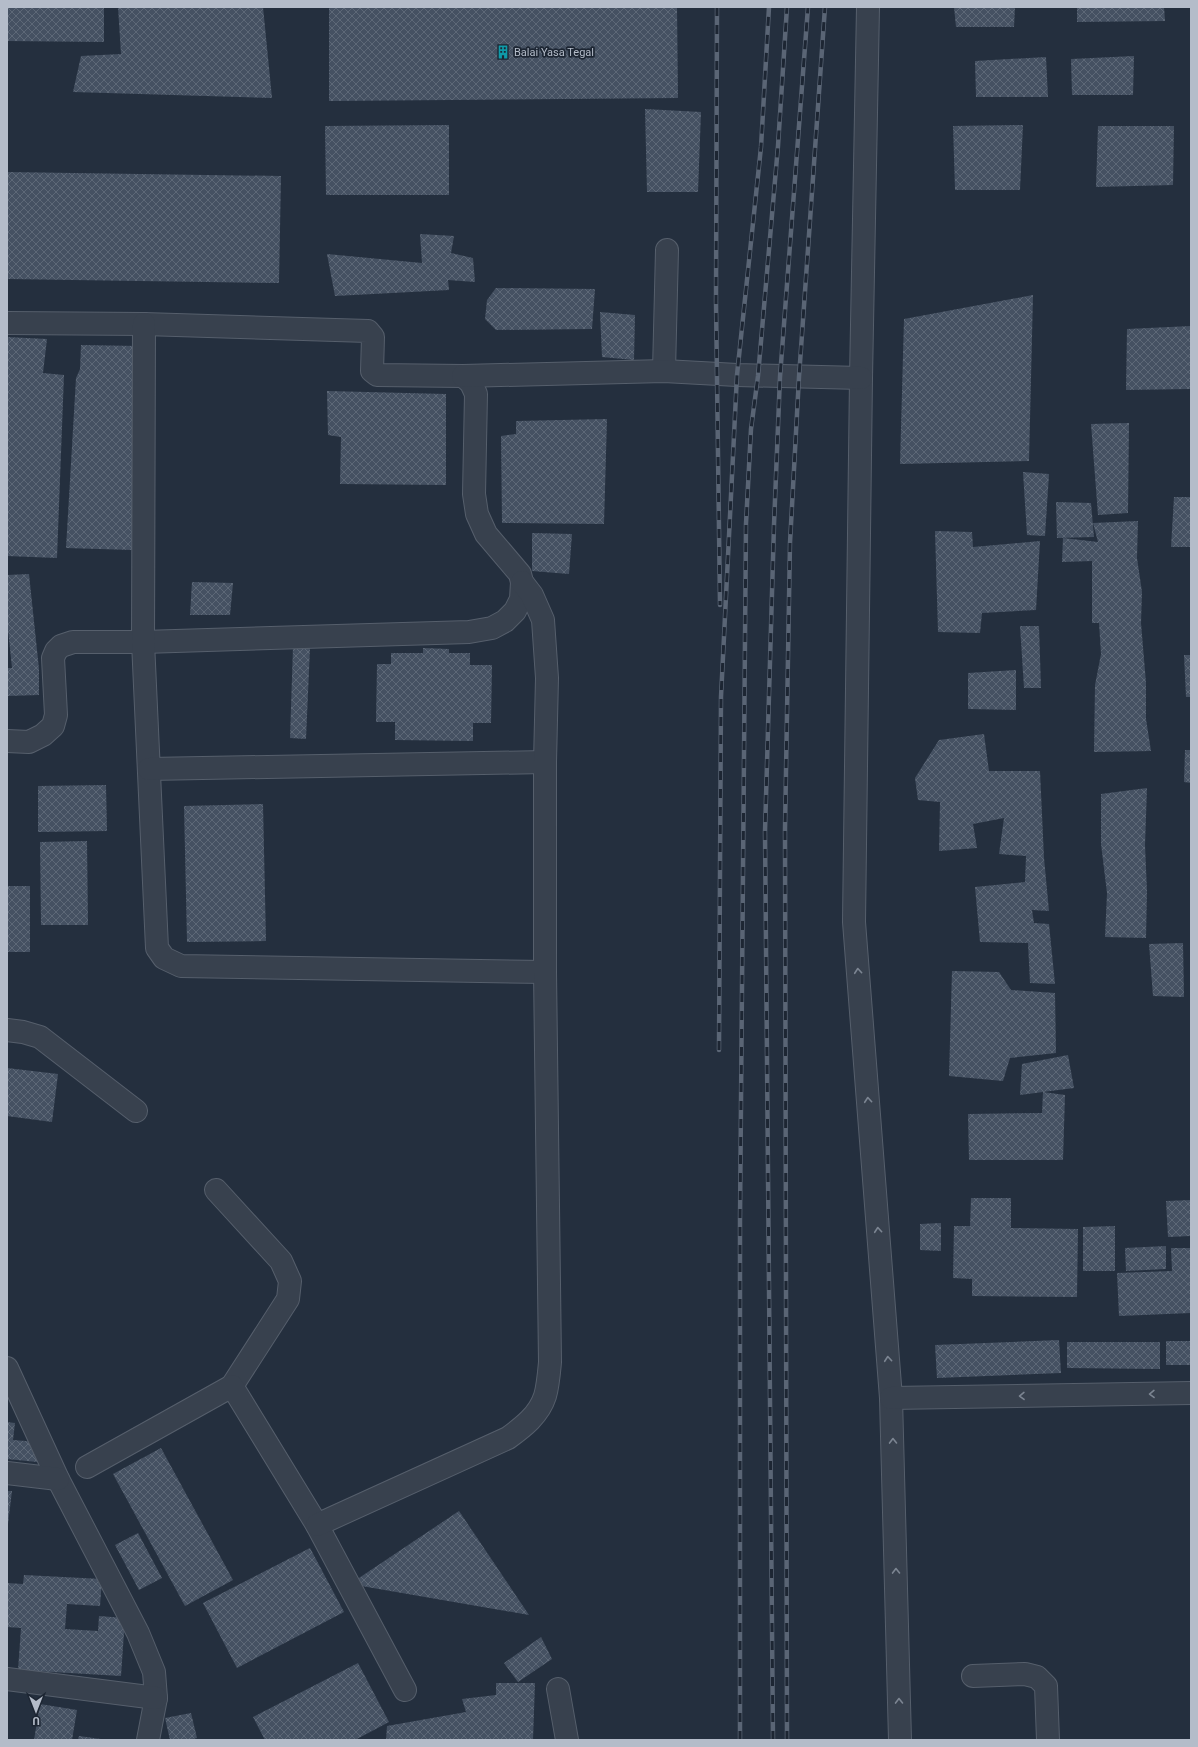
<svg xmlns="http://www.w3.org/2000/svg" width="1198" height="1747" viewBox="0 0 1198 1747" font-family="Roboto,sans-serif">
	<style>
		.building { fill: url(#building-cross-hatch) }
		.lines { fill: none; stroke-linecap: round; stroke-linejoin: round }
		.minor-casing { stroke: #565f6c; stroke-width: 24 }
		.minor { stroke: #38414e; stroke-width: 22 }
		.rail-casing { stroke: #5a6575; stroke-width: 4.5 }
		.rail { stroke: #1d2633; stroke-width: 3; stroke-dasharray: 9; stroke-linecap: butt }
		.oneway { stroke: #7c8592 }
		.labels { text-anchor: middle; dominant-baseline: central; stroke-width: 3.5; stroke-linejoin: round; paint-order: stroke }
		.poi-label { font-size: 11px; fill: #b4bcc9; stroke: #1d2633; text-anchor: start }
	</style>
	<defs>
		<pattern id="building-cross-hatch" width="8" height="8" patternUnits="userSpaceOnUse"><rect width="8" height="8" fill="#455162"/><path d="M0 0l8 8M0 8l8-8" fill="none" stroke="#5d6877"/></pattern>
	</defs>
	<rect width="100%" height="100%" fill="#242f3e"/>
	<g class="building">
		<path d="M7,7H104V42L7,41Z"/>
		<path d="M118,7H263L272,98L73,92L81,56L121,54Z"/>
		<path d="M329,7H677L678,98L329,101Z"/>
		<path d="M954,7H1015L1014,27H956Z"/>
		<path d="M1077,7H1164L1165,21L1077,22Z"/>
		<path d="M1134,56L1133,95H1072L1071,59Z"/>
		<path d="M1046,57L1048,97H976L975,61Z"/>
		<path d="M645,109L701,112L698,192H647Z"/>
		<path d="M449,125V195H326L325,126Z"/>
		<path d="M1023,125L1020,190H955L953,126Z"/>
		<path d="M1098,126H1174L1173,185L1096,187Z"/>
		<path d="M7,172L281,176L279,283L7,279Z"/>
		<path d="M420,234L454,236L451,253L473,258L475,282L448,280L449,290L335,296L327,254L422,263Z"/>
		<path d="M496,288L595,289L592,329L496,330L485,319L487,300Z"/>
		<path d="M1033,295L1029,461L900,464L904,319Z"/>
		<path d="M600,312L635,315L634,360L602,357Z"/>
		<path d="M1191,326V389L1126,390L1127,329Z"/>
		<path d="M7,337L47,339L43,373L64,375L57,558L7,556Z"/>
		<path d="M81,345L138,346L132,550L66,548L76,378L80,369Z"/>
		<path d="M327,391L446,394V485L340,484L341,437L328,435Z"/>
		<path d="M607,419L604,524L502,523L501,436L516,434V421Z"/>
		<path d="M1129,423L1128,513L1098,515L1091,424Z"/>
		<path d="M1023,472L1049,474L1045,536L1027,535Z"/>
		<path d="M1174,497H1191V547H1171Z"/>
		<path d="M1056,502L1091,503L1094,537L1057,538Z"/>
		<path d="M1138,521L1137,558L1142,592L1141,623L1146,683V719L1151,751L1094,752L1095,685L1101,654L1099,623H1092V561L1062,562L1063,538L1098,542L1093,523Z"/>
		<path d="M935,531L972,532L973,547L1040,541L1036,610L982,613L980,633L938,632Z"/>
		<path d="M532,533L572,534L569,574L532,571Z"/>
		<path d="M29,574L39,669V695L7,696V668H12L7,620V575Z"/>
		<path d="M192,582L233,583L230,615H190Z"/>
		<path d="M1020,626H1039L1041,688H1024Z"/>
		<path d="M293,647L310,648L306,739L290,738Z"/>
		<path d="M423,648L449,649V653H470V665H492L491,723H473V741L395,740V722H376L377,664H391V653H423Z"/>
		<path d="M1184,655H1191V697H1186Z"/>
		<path d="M1016,670V710L968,709V673Z"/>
		<path d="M984,734L989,771H1040L1044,858L1049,911L1032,910L1034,923L1049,924L1055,984L1030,983L1028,943L980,942L975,887L1025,882L1026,856L999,854L1004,818L973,824L977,848L939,851L940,802L918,800L915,778L939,740Z"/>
		<path d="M1185,750H1191V783L1184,782Z"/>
		<path d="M106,785L107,831L38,832V786Z"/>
		<path d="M1147,788L1145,845L1147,891L1146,938L1105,937L1107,893L1101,844V794Z"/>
		<path d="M263,804L266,941L187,942L184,806Z"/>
		<path d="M87,841L88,925H41L40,842Z"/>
		<rect x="7" y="886" width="23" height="66"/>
		<path d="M1183,943L1184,997L1153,996L1149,944Z"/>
		<path d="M952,971L999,972L1011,990L1055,993L1056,1053L1010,1058L1003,1081L949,1076Z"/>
		<path d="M1068,1055L1074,1088L1043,1092L1065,1095L1063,1160H969L968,1114L1042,1113L1043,1092L1020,1095L1022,1064Z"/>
		<path d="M7,1068L58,1074L52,1122L7,1116Z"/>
		<path d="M971,1198H1011V1228L1078,1229L1077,1297L972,1296V1279L953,1278L954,1226H970Z"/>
		<path d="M1191,1200V1236L1168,1237L1166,1201Z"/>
		<path d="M941,1223V1251L920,1250V1224Z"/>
		<path d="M1115,1226V1271H1083V1227Z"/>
		<path d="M1166,1246V1269L1126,1271L1125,1248Z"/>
		<path d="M1171,1248H1191V1313L1119,1316L1117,1273L1172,1271Z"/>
		<path d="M1059,1340L1061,1373L937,1378L935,1345Z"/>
		<rect x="1166" y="1341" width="25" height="24"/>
		<path d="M1067,1342H1160V1369L1067,1368Z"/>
		<path d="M7,1422L15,1423L13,1440L39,1442L37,1462L7,1459Z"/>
		<path d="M161,1448L233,1580L185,1606L113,1474Z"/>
		<path d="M7,1491H12L8,1524H7Z"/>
		<path d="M459,1511L529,1615L350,1584Z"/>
		<path d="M138,1533L162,1578L139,1590L115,1545Z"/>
		<path d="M310,1548L344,1612L237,1668L203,1603Z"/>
		<path d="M24,1575L102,1579L100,1606L67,1604L65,1629L98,1631L99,1616L125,1618L121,1676L18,1670L21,1628L7,1627V1583L23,1584Z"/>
		<path d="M541,1637L552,1659L518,1682L504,1663Z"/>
		<path d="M358,1663L389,1722L355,1740H265L253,1717Z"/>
		<path d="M496,1683H535L533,1740H386L387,1726L466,1712L462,1699L496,1695Z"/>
		<path d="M40,1704L77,1710L72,1740H34Z"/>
		<path d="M191,1713L197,1738L189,1740H170L165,1718Z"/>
		<path d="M79,1736L101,1739V1740H78Z"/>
	</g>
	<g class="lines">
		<g class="minor-casing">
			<g id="minor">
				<path d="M868,7L861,378L854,922L891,1398L900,1740"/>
				<path d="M7,323L144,324L368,331L373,337L372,371L377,375L463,376L471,383L476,394L474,494L477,514L486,534L520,574L522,582L521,599L515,611L505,621L492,628L469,632L143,642H73L61,646L56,651L53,658L56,715L53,726L43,735L29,742L7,741"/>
				<path d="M144,324L143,642L157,948L164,958L181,966L545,972"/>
				<path d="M664,371L667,250"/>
				<path d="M463,376L664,371L737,375L861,378"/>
				<path d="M149,769L545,762"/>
				<path d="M7,1030L23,1032L40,1037L136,1111"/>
				<path d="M216,1190L281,1261L290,1281L288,1299L232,1386"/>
				<path d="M7,1368L58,1479L138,1633L154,1672L156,1698L148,1740"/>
				<path d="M891,1398L1191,1393"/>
				<path d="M87,1467L232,1386L317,1525L405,1690"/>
				<path d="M7,1473L58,1479"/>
				<path d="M317,1525L508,1438C523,1427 539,1415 545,1396C548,1386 549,1373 550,1362L545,972V762L547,678L543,620L532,595L522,582"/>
				<path d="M973,1676L1025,1674L1037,1677L1046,1686L1048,1740"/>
				<path d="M7,1679L156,1698"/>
				<path d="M558,1689L567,1740"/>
			</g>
		</g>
		<use href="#minor" class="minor"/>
		<g class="rail-casing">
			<g id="rail">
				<path d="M717,7L716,302L720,605"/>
				<path d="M719,1050L721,697L737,375L761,147L769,7"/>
				<path d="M740,1740V1219L746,524L751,429L758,376L778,146L787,7"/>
				<path d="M773,1740L765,832L774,525L780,377L808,7"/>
				<path d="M787,1740L785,829L790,543L799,377L825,7"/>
			</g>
		</g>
		<use href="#rail" class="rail"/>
	</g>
	<defs><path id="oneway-chevron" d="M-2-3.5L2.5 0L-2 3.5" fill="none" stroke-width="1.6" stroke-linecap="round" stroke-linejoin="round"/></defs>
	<g class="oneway">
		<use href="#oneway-chevron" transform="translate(858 971) rotate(-95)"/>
		<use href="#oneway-chevron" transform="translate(868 1100) rotate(-95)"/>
		<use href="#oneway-chevron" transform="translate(878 1230) rotate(-95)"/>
		<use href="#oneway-chevron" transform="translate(888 1359) rotate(-95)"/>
		<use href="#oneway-chevron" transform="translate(1152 1394) rotate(179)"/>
		<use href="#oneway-chevron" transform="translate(1022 1396) rotate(179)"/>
		<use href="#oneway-chevron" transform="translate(893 1441) rotate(-91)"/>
		<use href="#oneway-chevron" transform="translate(896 1571) rotate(-91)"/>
		<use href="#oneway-chevron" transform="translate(899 1701) rotate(-91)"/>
	</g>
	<defs>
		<g id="building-bare" transform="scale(1.08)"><path d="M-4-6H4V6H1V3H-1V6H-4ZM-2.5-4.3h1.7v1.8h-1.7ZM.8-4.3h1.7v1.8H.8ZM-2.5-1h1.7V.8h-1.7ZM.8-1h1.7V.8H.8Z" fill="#0f9aa8" stroke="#1d2633" stroke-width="2.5" paint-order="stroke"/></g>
	</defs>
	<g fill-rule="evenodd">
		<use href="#building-bare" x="503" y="52"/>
	</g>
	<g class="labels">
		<g class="poi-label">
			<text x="514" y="52">Balai Yasa Tegal</text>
		</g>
	</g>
	<rect width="1198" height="1747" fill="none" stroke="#b4bcc9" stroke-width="16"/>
	<g transform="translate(36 1711) rotate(180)" stroke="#1d2633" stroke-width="3" paint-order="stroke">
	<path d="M0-3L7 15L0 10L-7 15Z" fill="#b4bcc9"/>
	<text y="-6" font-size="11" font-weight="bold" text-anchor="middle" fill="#b4bcc9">U</text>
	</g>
</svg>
